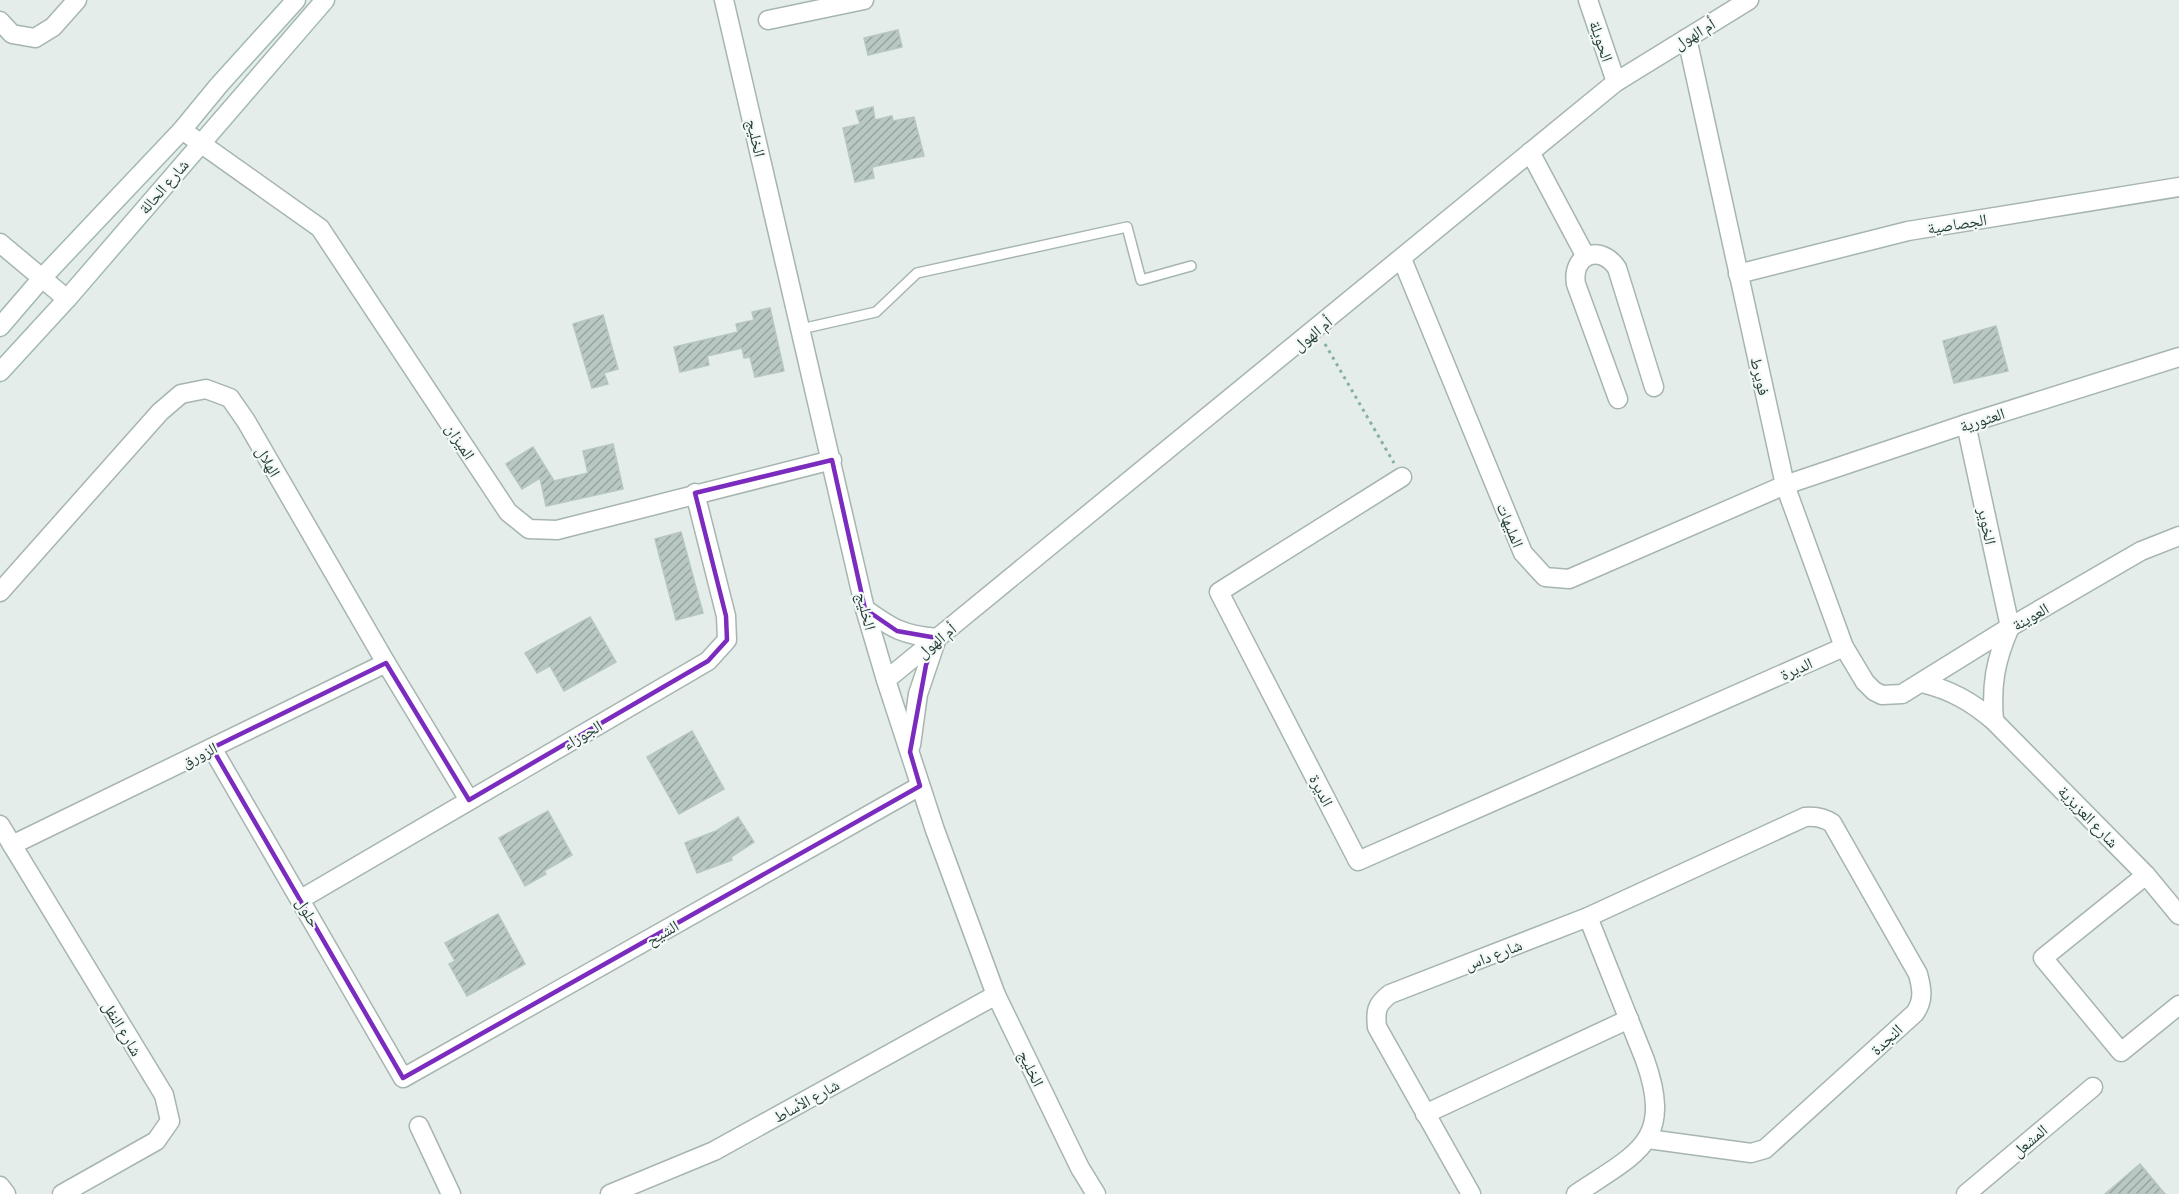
<svg xmlns="http://www.w3.org/2000/svg" width="2179" height="1194" viewBox="0 0 2179 1194" font-family="Commissioner,'Noto Naskh Arabic',sans-serif">
	<style>
		.building { fill: url(#building-hatch); stroke: #b6c6c0; stroke-width: 1.5 }
		.lines { fill: none; stroke-linecap: round; stroke-linejoin: round }
		.service-casing { stroke: #a6b5b0; stroke-width: 12 }
		.minor-casing { stroke: #a6b5b0; stroke-width: 21 }
		.tertiary-casing { stroke: #a6b5b0; stroke-width: 21 }
		.secondary-casing { stroke: #a2b8b1; stroke-width: 21 }
		.path { stroke: #85b0a3; stroke-width: 3; stroke-dasharray: 3 4.5; stroke-linecap: butt }
		.service { stroke: #fff; stroke-width: 9 }
		.minor { stroke: #fff; stroke-width: 18 }
		.tertiary { stroke: #fff; stroke-width: 18 }
		.secondary { stroke: #fff; stroke-width: 18 }
		.marked { fill: none; stroke: #7b2cbf; stroke-width: 4.5; stroke-linejoin: round }
		.labels { text-anchor: middle; dominant-baseline: central; stroke-width: 4.5; stroke-linejoin: round; paint-order: stroke }
		.street-label { font-size: 16px; fill: #233e38; stroke: #f4f9f7 }
	</style>
	<defs>
		<pattern id="building-hatch" width="6" height="6" patternUnits="userSpaceOnUse" patternTransform="scale(1.5)"><rect width="6" height="6" fill="#b9c8c2"/><path d="M-1 1l2-2M0 6l6-6M5 7l2-2" fill="none" stroke="#96a49f"/></pattern>
	</defs>
	<rect width="100%" height="100%" fill="#e4ede9"/>
	<g class="building">
		<path d="M898,30L902,47L868,55L864,38Z"/>
		<path d="M873,107L875,120L892,116L893,121L914,117L924,156L872,167L874,178L855,182L843,128L860,124L856,111Z"/>
		<path d="M770,308L784,371L755,377L750,357L744,358L742,348L707,356L709,365L680,372L674,347L738,332L736,324L754,320L752,312Z"/>
		<path d="M603,315L618,369L604,373L608,384L592,388L573,324Z"/>
		<path d="M1996,326L2008,371L1954,383L1943,341Z"/>
		<path d="M613,444L623,489L546,506L540,478L522,489L506,464L533,447L554,481L588,473L583,451Z"/>
		<path d="M681,532L703,613L676,620L655,539Z"/>
		<path d="M590,617L616,662L564,691L550,666L537,673L525,653Z"/>
		<path d="M692,731L724,789L679,814L647,757Z"/>
		<path d="M548,811L572,855L544,871L546,874L525,886L499,838Z"/>
		<path d="M738,817L754,842L731,857L732,860L697,873L685,843L716,831Z"/>
		<path d="M498,914L525,964L467,996L449,964L455,961L445,943Z"/>
		<path d="M2140,1164L2165,1194H2105Z"/>
	</g>
	<g class="lines">
		<g class="service-casing">
			<path id="service" d="M801,329L876,312L917,273L1127,227L1141,280L1191,266"/>
		</g>
		<g class="minor-casing">
			<g id="minor">
				<path d="M1588,0L1616,82"/>
				<path d="M768,20L864,0"/>
				<path d="M0,21L12,34L35,38L53,27L77,0"/>
				<path d="M1687,38L1785,485L1844,647L1865,682L1874,691L1882,695L1902,694L2010,627L2141,551L2179,536"/>
				<path d="M182,130L320,228L508,512L529,529L557,530L832,460"/>
				<path d="M1530,152L1586,257"/>
				<path d="M0,243L67,299"/>
				<path d="M1402,259L1523,553L1545,577L1569,579L1785,485L1966,424L2179,357"/>
				<path d="M1738,274L1908,231L2179,187"/>
				<path d="M1618,399L1576,284C1571,255 1600,243 1617,268L1654,387"/>
				<path d="M1966,424L2010,627C1995,661 1991,685 1994,721"/>
				<path d="M1402,477L1219,592L1358,861L1844,647"/>
				<path d="M0,592L160,412L181,394L206,389L230,398L246,421L386,663L469,800"/>
				<path d="M886,680L1616,82L1749,0"/>
				<path d="M1922,683C1951,690 1972,702 1994,721L2146,875L2179,915"/>
				<path d="M212,748L403,1078L920,786"/>
				<path d="M0,825L164,1095L170,1121L156,1141L62,1194"/>
				<path d="M12,845L386,663"/>
				<path d="M2146,875L2043,958L2121,1052L2179,1005"/>
				<path d="M301,899L708,661L727,640L726,616L695,493"/>
				<path d="M1425,1114L1629,1019"/>
				<path d="M419,1126L451,1194"/>
				<path d="M0,1186L6,1194"/>
				<path d="M1471,1194L1377,1027C1375,1010 1377,1004 1390,994L1588,917L1805,817C1815,816 1823,817 1832,823L1918,974C1922,989 1924,1000 1915,1013L1765,1149L1751,1153L1648,1139"/>
				<path d="M1576,1194C1637,1153 1674,1142 1645,1060L1588,917"/>
				<path d="M1966,1194L2093,1087"/>
			</g>
		</g>
		<g class="tertiary-casing">
			<g id="tertiary">
				<path d="M724,0L865,609L886,680L935,830L996,995L1080,1168L1096,1194"/>
				<path d="M865,609C893,629 903,635 937,638L918,694L911,745"/>
				<path d="M610,1194L714,1151L996,995"/>
			</g>
		</g>
		<g class="secondary-casing">
			<g id="secondary">
				<path d="M0,327L42,278L182,130L219,85L296,0"/>
				<path d="M0,372L67,299L325,0"/>
			</g>
		</g>
		<path class="path" d="M1325,344L1394,463"/>
		<use href="#service" class="service"/>
		<use href="#minor" class="minor"/>
		<use href="#tertiary" class="tertiary"/>
		<use href="#secondary" class="secondary"/>
	</g>
	<path class="marked" d="M832,460L865,609L897,631L937,638L926,665L910,752L920,786L403,1078L212,748L386,663L469,800L708,661L727,640L726,616L695,493Z"/>
	<g class="labels">
		<g class="street-label">
			<text transform="translate(1694 33) rotate(-31)">أم الهول</text>
			<text transform="translate(1602 41) rotate(71)">الحويلة</text>
			<text transform="translate(757 138) rotate(77)">الخليج</text>
			<text transform="translate(163 186) rotate(-49)">شارع الحالة</text>
			<text transform="translate(1957 223) rotate(-9)">الجصاصية</text>
			<text transform="translate(1312 333) rotate(-39)">أم الهول</text>
			<text transform="translate(1761 376) rotate(77)">فويرط</text>
			<text transform="translate(1982 419) rotate(-18)">العثورية</text>
			<text transform="translate(461 441) rotate(57)">الميزان</text>
			<text transform="translate(269 461) rotate(60)">الهلال</text>
			<text transform="translate(1511 525) rotate(68)">المليهات</text>
			<text transform="translate(1988 526) rotate(78)">الخوير</text>
			<text transform="translate(867 611) rotate(76)">الخليج</text>
			<text transform="translate(2030 616) rotate(-30)">العوينة</text>
			<text transform="translate(936 640) rotate(-39)">أم الهول</text>
			<text transform="translate(1796 668) rotate(-24)">الديرة</text>
			<text transform="translate(582 734) rotate(-30)">الجوزاء</text>
			<text transform="translate(199 754) rotate(-26)">الزورق</text>
			<text transform="translate(1322 790) rotate(63)">الديرة</text>
			<text transform="translate(2089 816) rotate(46)">شارع العزيزية</text>
			<text transform="translate(309 912) rotate(60)">حلول</text>
			<text transform="translate(662 932) rotate(-30)">الشيح</text>
			<text transform="translate(1493 954) rotate(-21)">شارع داس</text>
			<text transform="translate(123 1028) rotate(59)">شارع النفل</text>
			<text transform="translate(1886 1039) rotate(-43)">النجدة</text>
			<text transform="translate(1032 1068) rotate(64)">الخليج</text>
			<text transform="translate(806 1100) rotate(-29)">شارع الأساط</text>
			<text transform="translate(2029 1140) rotate(-40)">المشعل</text>
		</g>
	</g>
</svg>
